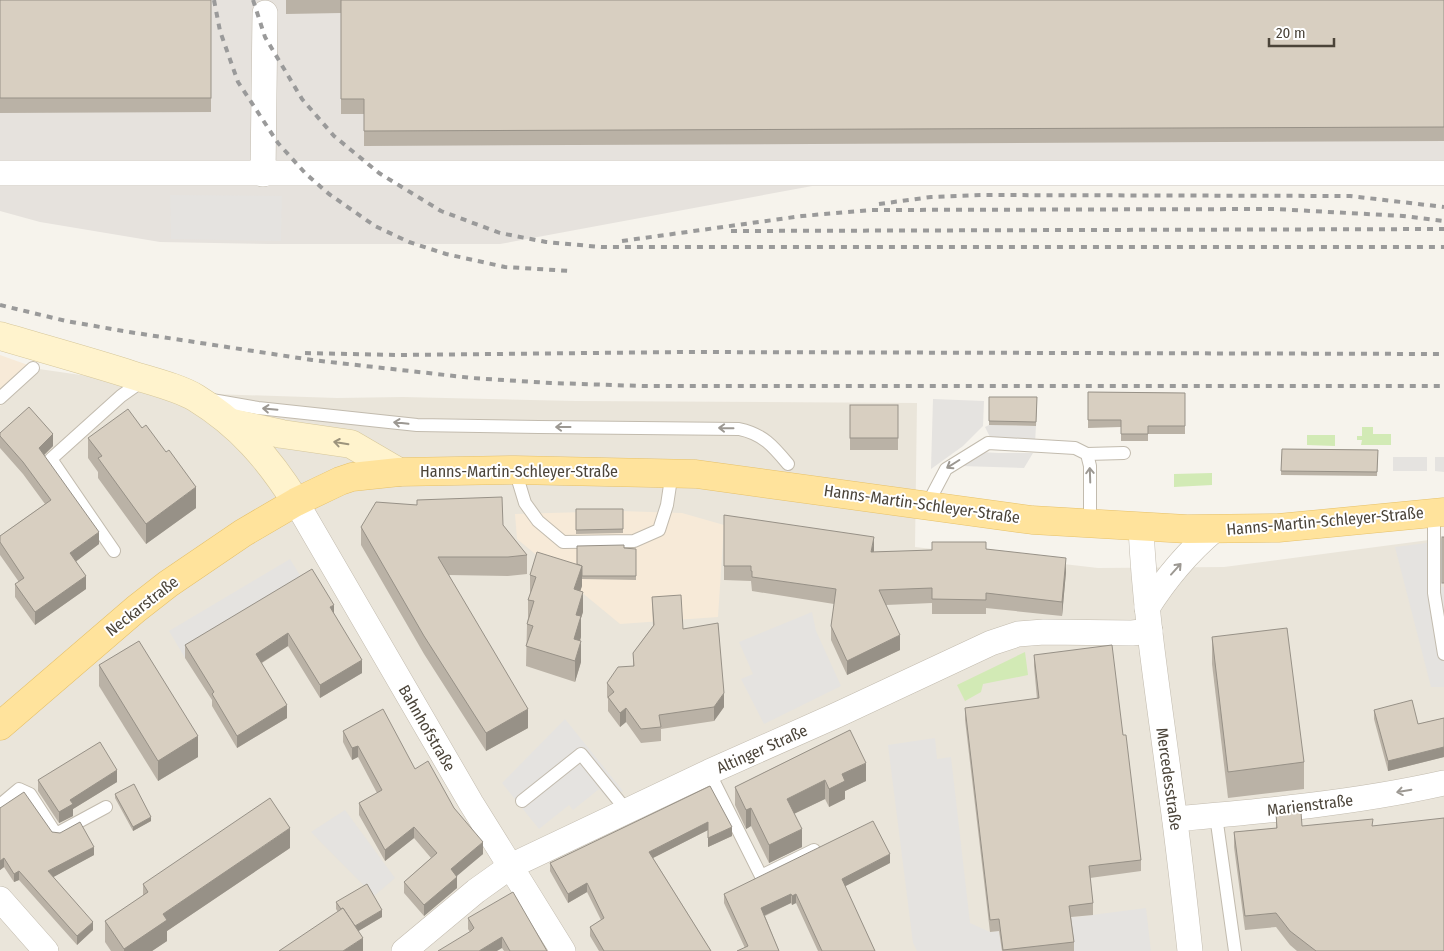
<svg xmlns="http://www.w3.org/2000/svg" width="1444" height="951" viewBox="0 0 1444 951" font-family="'Fira Sans Condensed',sans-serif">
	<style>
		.residential { fill: #eae5da }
		.commercial { fill: #f7ead8 }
		.industrial { fill: #e6e2dd }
		.green { fill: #d2eab5 }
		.parking { fill: #e5e3e0 }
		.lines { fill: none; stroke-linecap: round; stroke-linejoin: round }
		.service-casing { stroke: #c2bbae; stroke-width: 14 }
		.minor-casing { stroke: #c2bbae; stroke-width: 26 }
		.secondary-casing { stroke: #d6c79b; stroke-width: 29 }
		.primary-casing { stroke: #e6c16a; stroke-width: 29 }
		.service { stroke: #fff; stroke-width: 12 }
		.minor { stroke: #fff; stroke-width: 25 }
		.secondary { stroke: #fff3cd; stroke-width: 28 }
		.primary { stroke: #ffe39c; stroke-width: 28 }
		.rail { stroke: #9a9a9a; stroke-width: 4; stroke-dasharray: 6 6; stroke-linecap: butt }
		.wall { fill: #bab2a6 }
		.shaded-wall { fill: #979187 }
		.building { fill: #d8cfc1; stroke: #979187 }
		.oneway { stroke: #9c9892 }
		.oneway2 { stroke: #9c937c }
		.labels { text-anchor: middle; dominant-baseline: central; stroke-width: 4; stroke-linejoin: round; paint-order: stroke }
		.street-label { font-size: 16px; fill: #4b4439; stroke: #fff }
	</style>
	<rect width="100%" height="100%" fill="#f6f3ec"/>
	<path class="residential" d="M39,369L213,394L337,398L403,397L576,401L917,403L915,547L1098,568L1224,567L1444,538V951H0V406Z"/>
	<g class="commercial">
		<path d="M0,355L39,369L0,406Z"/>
		<path d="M620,511L682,513L724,525L718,617L620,624L517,539L515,514Z"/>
	</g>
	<path class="industrial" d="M0,0H1444V185L861,177L500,244H269L160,242L40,222L0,211Z"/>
	<g class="green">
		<path d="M1362,427H1373V434H1391V445H1361L1362,440H1357V436H1362Z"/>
		<path d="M1307,435H1335V446L1307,445Z"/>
		<path d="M1212,473V485L1174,487V474Z"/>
		<path d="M1025,652L1028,675L983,684L981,692L965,701L957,685Z"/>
	</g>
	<g class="parking">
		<path d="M170,195L282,196L281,241L171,239Z"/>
		<path d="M933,399L984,401L983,426L963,446L931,469Z"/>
		<path d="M989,425L1036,426L1035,443L992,441L985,427Z"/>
		<path d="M980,452L999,453H1033L1024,468L961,466Z"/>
		<rect x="1393" y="457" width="34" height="14"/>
		<path d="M1435,457H1444V472L1435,471Z"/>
		<path d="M1442,541V587H1444V687H1431L1395,547Z"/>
		<path d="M290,559L306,585L185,658L169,631Z"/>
		<path d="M812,612L816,631L841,686L764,724L741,679L753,674L739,642Z"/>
		<path d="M565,719L623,791L607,798L599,789L573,810L569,805L539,829L502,783Z"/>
		<path d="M935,738L937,759L951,757L970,923L990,932L999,931L1002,951H917L913,943L888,745Z"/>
		<path d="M345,810L395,878L374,896L311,832Z"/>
		<path d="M1146,908L1151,951H1073L1069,918Z"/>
	</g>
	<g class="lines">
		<g class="service-casing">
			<g id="service">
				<path d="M0,398L33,368"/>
				<path d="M212,400L258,408L417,425L539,427L739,429C763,434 773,446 788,464"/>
				<path d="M1087,454L1124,453"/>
				<path d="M515,470L525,503L538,521L563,542L634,541L659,530L667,505L672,472"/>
				<path d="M927,505L946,469L988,443L1075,448L1087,454L1090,466V524"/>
				<path d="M1434,513V593L1444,654"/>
				<path d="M114,551L51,459L121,396L145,379"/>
				<path d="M709,772L761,876L814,850"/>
				<path d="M522,801L581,754L627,811"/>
				<path d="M0,805L19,789L30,794L56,834L106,807"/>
				<path d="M1216,816L1235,951"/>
			</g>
		</g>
		<g class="minor-casing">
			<g id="minor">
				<path d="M0,173H1444"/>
				<path d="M263,174L265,13"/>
				<path d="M296,502L471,803L563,951"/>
				<path d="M1141,528C1145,614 1159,699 1170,785C1178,840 1184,896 1190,951"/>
				<path d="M1147,608C1166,578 1188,552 1214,530"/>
				<path d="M1175,819C1265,811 1355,803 1444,783"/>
				<path d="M0,899L46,951"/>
				<path d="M404,951L476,891L511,866L709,772L837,715L991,643L1018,634L1044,632L1132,633L1150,631"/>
			</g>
		</g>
		<g class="secondary-casing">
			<g id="secondary">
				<path d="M0,336C44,349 88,361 132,375C151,381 180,388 196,398C240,425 269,459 296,502"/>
				<path d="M232,423L282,434L351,444L399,472"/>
			</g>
		</g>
		<g class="primary-casing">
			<path id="primary" d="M0,726L136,609L168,584L243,533L296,502L340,481L352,477L399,472L515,470L696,474L1032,520L1187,529L1278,528L1444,512"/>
		</g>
		<use href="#service" class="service"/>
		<use href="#minor" class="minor"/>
		<use href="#secondary" class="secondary"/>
		<use href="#primary" class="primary"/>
		<g class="rail">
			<path d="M214,0L220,31L238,82L278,143L306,174L329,194L375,226L409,242L446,254L505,267L571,271"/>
			<path d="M253,0L265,37L302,99L334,136L379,173L441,211L500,233L546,242L601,247H1444"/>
			<path d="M879,204L931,197L981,195L1350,196L1444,207"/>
			<path d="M731,231L1444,229"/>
			<path d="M622,241L802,216L872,210L1275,209L1403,216L1444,221"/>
			<path d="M0,305L66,321L129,332L312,360L472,378L551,383L642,386H1444"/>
			<path d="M305,353L395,355L689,352L1444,354"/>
		</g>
	</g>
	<g class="wall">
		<path d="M0,0H211V112L0,113Z"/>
		<path d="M286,0H1444V141L364,146V114H341V13L286,14Z"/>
		<path d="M1088,392L1185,393V434H1148V441H1121V427L1088,428Z"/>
		<path d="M989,397H1037L1036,426L989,425Z"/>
		<rect x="850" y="405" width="48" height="45"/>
		<path d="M0,433L53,446L44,455L99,544L76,561L86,589L35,625L15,597V584L19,582L0,555V536L45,504L23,474L0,448Z"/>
		<path d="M88,438L196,508L146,544L98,478V472L88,458Z"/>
		<path d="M1282,449L1378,450L1377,476L1281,475Z"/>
		<path d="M576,509H623V533L576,534Z"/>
		<path d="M724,515L874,552L986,549L1066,572L1062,616L986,608V614H932V603L886,605L900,650L847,675L831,640V626L834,604L752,591L751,581L724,580Z"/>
		<path d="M503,525L527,555V574L508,576L449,575L528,728L486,751L424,654L361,545V527Z"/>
		<path d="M624,548L636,549V580L582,579V586L580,591L583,612L581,618V637L580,641L581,662L575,682L526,666L527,624L528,618V600L530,595V575L577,564Z"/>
		<path d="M652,597L683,629L724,707L714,721L661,729V741L641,743L626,722L620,727L608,711V699L607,697V683L633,666V653L653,626Z"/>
		<path d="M334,614L362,673L320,698L288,646L262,663L287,718L237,748L212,706V700L185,658V645Z"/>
		<path d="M1212,637L1304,762V789L1228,798L1212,664Z"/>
		<path d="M1034,655L1123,735L1141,860V871L1090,878L1093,903V915L1071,917L1074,942V951H1002L999,931L990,932L965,720V708L1037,699L1034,666Z"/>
		<path d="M99,665L198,757L158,781L99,686Z"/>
		<path d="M1374,710L1418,724L1444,718V757L1388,771L1374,719Z"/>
		<path d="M850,730L866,781L845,791V799L829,807L825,799L794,814L802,847L769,863L751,826L746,829L735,805V787Z"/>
		<path d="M343,731L415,769L454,808L483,854L456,876L457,888L424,916L404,893V882L431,858L414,838L385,861L359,815V803L377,793L358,757L352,760L343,742Z"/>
		<path d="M38,780L117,782L73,809V816L59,823L38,791Z"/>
		<path d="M710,786L732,836L708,847V830L653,858L711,951H599L590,936V927L601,920L587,892L568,903L550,871V863Z"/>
		<path d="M115,794L151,821L133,831L115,798Z"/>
		<path d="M0,808L52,832L94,855L53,877L93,930L77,945L19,880L14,882L4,867L0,870Z"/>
		<path d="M1276,814L1302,826H1373L1444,951H1297L1290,945L1276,927L1245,930L1234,847V832L1276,828Z"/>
		<path d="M290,848L167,931V941L152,951H111L105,942V921L143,896V884Z"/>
		<path d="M890,863L845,886L875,951H818L796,903L792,905L791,903L765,916L779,951L745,948L724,903V894Z"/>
		<path d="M336,902L382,917L358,931L363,951L336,909Z"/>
		<path d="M468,918L547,951H504L502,948L470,932L468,929Z"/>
	</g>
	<g class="shaded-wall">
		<path d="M53,434V446L39,460V448Z"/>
		<path d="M196,487V508L146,544V524Z"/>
		<path d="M99,532V544L70,566V553Z"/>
		<path d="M874,537V551L871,567V552Z"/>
		<path d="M1066,558V572L1062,616V602Z"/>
		<path d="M582,566V586L574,609V589Z"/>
		<path d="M86,576V589L35,625V612Z"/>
		<path d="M583,592V612L581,618V637L574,659V639L576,615Z"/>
		<path d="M334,605V618L330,607Z"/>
		<path d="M288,633V646L256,666V654Z"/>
		<path d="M900,635V650L847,675V661Z"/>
		<path d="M581,641V662L575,682V661Z"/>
		<path d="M362,660V673L320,698V685Z"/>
		<path d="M724,693V707L714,721V707Z"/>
		<path d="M287,705V718L237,748V736Z"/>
		<path d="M626,708V722L620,727V713Z"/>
		<path d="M528,709V728L486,751V733Z"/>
		<path d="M198,736V757L158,781V761Z"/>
		<path d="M358,746V757L352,760V748Z"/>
		<path d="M1444,747V757L1388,771V761Z"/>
		<path d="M866,763V781L845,791V799L829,807V789L842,774Z"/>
		<path d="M117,770V782L73,809V816L59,823V812L70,800Z"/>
		<path d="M825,780V799L787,817V799Z"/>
		<path d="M751,808V826L746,829V810Z"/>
		<path d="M151,817V821L133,831V827Z"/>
		<path d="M708,822V830L649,860V852Z"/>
		<path d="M414,827V838L385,861V850Z"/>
		<path d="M732,827V836L708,847V838Z"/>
		<path d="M290,828V848L167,931V941L152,951H124V949L163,914Z"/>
		<path d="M802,829V847L769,863V845Z"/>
		<path d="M483,842V854L451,881V869Z"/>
		<path d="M94,847V855L48,880V871Z"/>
		<path d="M890,854V863L842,888V879Z"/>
		<path d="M4,858V867L0,870V861Z"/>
		<path d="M19,871V880L14,882V874Z"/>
		<path d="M457,877V888L424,916V905Z"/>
		<path d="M587,883V892L568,903V894Z"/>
		<path d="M791,894V903L761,917V908Z"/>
		<path d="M796,894V903L792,905V896Z"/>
		<path d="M382,910V917L352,935V928Z"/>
		<path d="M93,922V930L77,945V936Z"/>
		<path d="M502,937V948L497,951H479Z"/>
		<path d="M363,938V951H343Z"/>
	</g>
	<g class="building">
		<rect x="0" y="0" width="211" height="98"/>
		<path d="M341,0H1444V127L364,131V99H341Z"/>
		<path d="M1088,392L1185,393V426H1148V434H1121V420H1088Z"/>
		<path d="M989,397H1037L1036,422L989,421Z"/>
		<rect x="850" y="405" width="48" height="33"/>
		<path d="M29,407L53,434L39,448L99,532L70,553L86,576L35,612L15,584L24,578L0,542V536L51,500L23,462L0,436V433Z"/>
		<path d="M128,409L142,428L146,425L166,452L169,450L196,487L146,524L98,458L102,456L88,438Z"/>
		<path d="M1282,449L1378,450L1377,472L1281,471Z"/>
		<path d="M502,497L503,525L527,555L508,557H438L528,709L486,733L424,636L361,527L376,502L417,505V500Z"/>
		<path d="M576,509H623V529L576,530Z"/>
		<path d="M724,515L874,537L871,552L932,550V542H986V549L1066,558L1062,602L986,593V600L932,599V588L879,590L900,635L847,661L831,626L836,589L752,577V571H751V566H724Z"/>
		<rect x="1442" y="537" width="2" height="46"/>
		<path d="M624,545V548L636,549V576H582V566L577,564V546Z"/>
		<path d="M537,552L582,566L574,589L583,592L576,615L581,616L574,639L581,641L575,661L526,646L533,626L527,624L534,601L528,600L536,577L530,575Z"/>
		<path d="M312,569L334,605L330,607L362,660L320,685L288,633L256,654L287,705L237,736L212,694L214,692L185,645Z"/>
		<path d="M681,595L683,629L718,623L724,693L714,707L659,715L661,727L641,729L626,708L620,713L608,697L614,692L607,683L618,667L634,666L633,653L654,625L652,597Z"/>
		<path d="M1287,628L1304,762L1228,772L1212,637Z"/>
		<path d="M139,641L198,736L158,761L99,665Z"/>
		<path d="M1112,645L1123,735H1126L1141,860L1089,866L1093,903L1069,906L1074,942L1003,950L999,919L990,920L965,708L1039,698L1034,655Z"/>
		<path d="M1412,700L1418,724L1444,718V747L1388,761L1374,710Z"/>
		<path d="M383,709L415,769L428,761L454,808L483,842L451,869L457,877L424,905L404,882L437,853L414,827L385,850L359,803L382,790L358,746L352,748L343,731Z"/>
		<path d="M850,730L866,763L842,774L845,781L829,789L825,780L787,799L802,829L769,845L751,808L746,810L735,787Z"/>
		<path d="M100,742L117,770L70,800L73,804L59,812L38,780Z"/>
		<path d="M134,784L151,817L133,827L115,794Z"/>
		<path d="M710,786L732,827L708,838V822L649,852L711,951H604L590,927L604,918L587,883L568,894L550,863Z"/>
		<path d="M24,792L52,832L60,833L80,822L94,847L48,871L93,922L77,936L19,871L14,874L4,858L0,861V808Z"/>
		<path d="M270,798L290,828L163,914L167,920L124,949L105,921L148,892L143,884Z"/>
		<path d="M1301,812L1302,826L1373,819L1372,826L1444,818V951H1316L1290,931L1276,913L1245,916L1234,832L1277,828L1276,814Z"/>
		<path d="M873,821L890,854L842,879L875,951H822L796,894L792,896L791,894L761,908L779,951H737L748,946L724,894Z"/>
		<path d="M367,884L382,910L355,926L343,908L341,909L336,902Z"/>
		<path d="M513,892L547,951H510L502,937L479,951H438L471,931L474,928L468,918Z"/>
		<path d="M343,908L363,938L343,951H279Z"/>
	</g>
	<defs><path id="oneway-shaft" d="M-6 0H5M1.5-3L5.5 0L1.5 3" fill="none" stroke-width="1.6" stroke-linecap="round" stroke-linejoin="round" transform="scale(1.25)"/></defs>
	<g class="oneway">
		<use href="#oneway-shaft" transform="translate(270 409) rotate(-175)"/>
		<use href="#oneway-shaft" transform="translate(401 423) rotate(-174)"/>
		<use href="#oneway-shaft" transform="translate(563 427) rotate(180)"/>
		<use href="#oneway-shaft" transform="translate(726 428) rotate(-179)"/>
		<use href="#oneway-shaft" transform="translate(953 464) rotate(148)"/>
		<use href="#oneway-shaft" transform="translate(1090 475) rotate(-92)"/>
		<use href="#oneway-shaft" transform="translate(1176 569) rotate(-48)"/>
		<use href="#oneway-shaft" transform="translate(1404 791) rotate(170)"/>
	</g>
	<use class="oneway2" href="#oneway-shaft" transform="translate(341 443) rotate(-171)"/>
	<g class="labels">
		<g class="street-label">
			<text x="519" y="471">Hanns-Martin-Schleyer-Straße</text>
			<text transform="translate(922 504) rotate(8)">Hanns-Martin-Schleyer-Straße</text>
			<text transform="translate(1325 521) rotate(-5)">Hanns-Martin-Schleyer-Straße</text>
			<text transform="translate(142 606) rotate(-38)">Neckarstraße</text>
			<text transform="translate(427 728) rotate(60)">Bahnhofstraße</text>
			<text transform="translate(762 749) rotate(-24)">Altinger Straße</text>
			<text transform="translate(1169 779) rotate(82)">Mercedesstraße</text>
			<text transform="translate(1310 805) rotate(-7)">Marienstraße</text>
		</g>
	</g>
	<path d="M1269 38v8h65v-8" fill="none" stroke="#4b4439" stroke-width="2.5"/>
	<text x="1276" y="38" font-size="15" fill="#4b4439" stroke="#ffffff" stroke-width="4" paint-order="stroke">20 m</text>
</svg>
